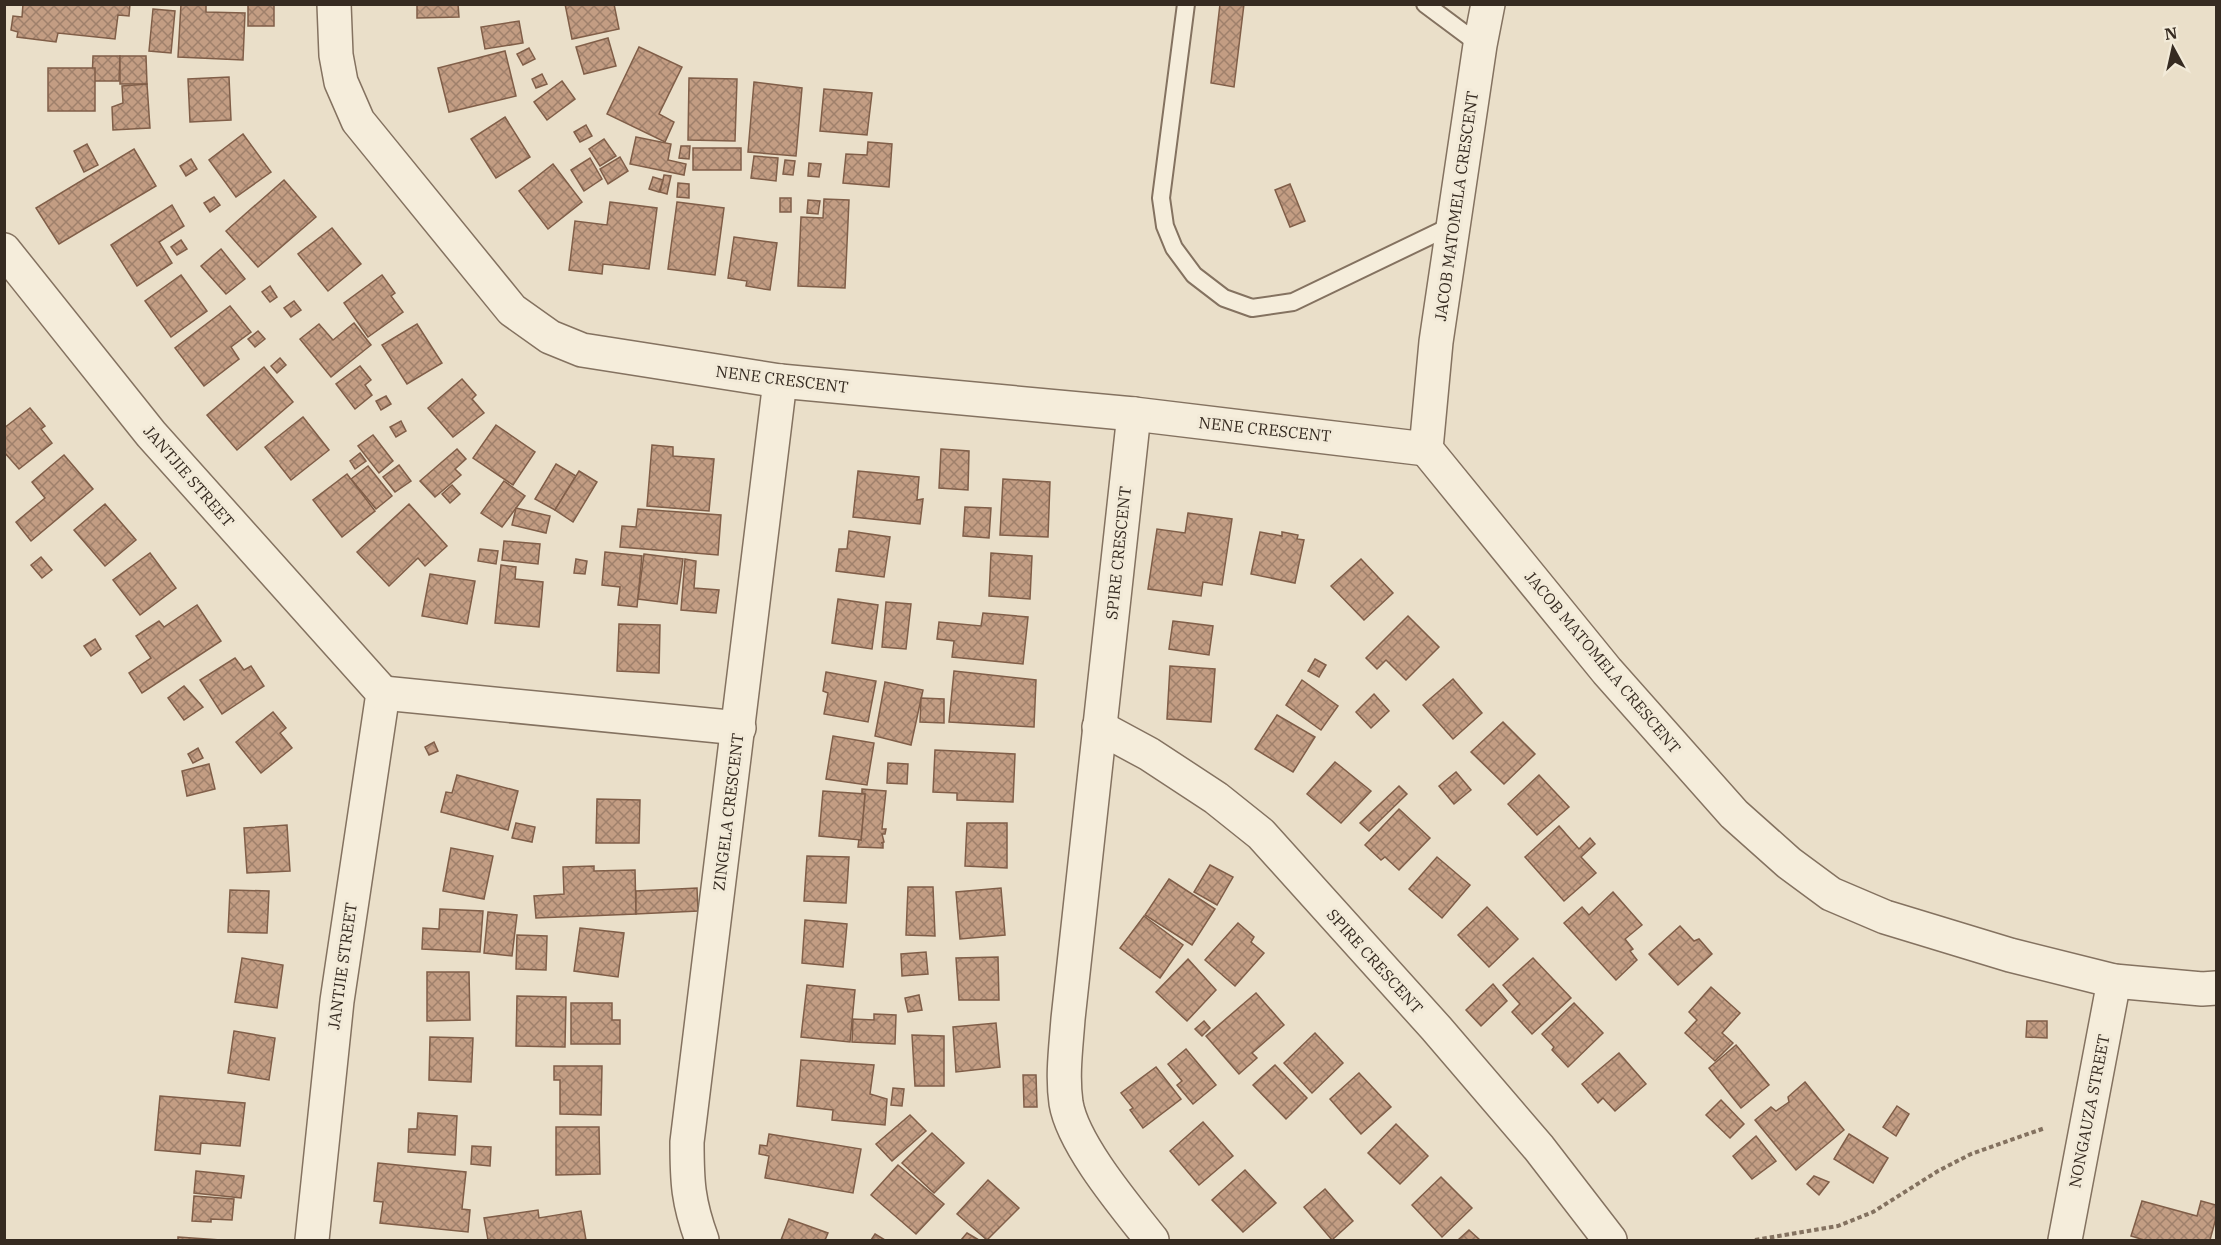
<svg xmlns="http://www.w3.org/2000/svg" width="2221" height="1245" viewBox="0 0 2221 1245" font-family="'IBM Plex Serif',serif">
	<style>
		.building { fill: url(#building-cross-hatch); stroke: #805e48; stroke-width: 1.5 }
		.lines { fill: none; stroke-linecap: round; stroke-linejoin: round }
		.lane-casing { stroke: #847260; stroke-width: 20 }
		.street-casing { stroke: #847260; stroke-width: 36 }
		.path { stroke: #847260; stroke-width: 4; stroke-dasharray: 4.5 3; stroke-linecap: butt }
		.lane { stroke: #f5eddb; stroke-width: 16 }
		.street { stroke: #f5eddb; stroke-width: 33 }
		.labels { text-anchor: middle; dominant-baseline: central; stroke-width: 6; stroke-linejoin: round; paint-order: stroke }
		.street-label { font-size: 16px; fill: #362b21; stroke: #f2ead8 }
	</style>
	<defs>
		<pattern id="building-cross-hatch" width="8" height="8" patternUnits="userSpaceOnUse" patternTransform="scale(1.5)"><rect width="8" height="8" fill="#c39d83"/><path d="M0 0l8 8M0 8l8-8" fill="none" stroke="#9f806b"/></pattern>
	</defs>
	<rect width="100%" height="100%" fill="#eadfc9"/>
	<g class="building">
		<path d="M23,4H130L129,16L118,15L115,39L58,33L56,42L17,37L18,32L11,30L13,16L22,17Z"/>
		<path d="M181,4L206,5V12L245,13L243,60L178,57Z"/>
		<rect x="248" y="4" width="26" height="22"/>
		<path d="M417,4H458L459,17L417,18Z"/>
		<path d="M565,4H614L619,29L572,39Z"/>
		<path d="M1220,4H1244L1234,87L1211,83Z"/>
		<path d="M153,9L175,11L171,53L149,51Z"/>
		<path d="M519,21L523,43L485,49L481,27Z"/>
		<path d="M608,38L616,66L584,74L576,47Z"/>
		<path d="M639,47L682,67L659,114L674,122L665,142L607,114Z"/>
		<path d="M529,48L535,59L523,65L517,54Z"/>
		<path d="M505,51L516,96L449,112L438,68Z"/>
		<path d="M93,56H120L119,81H92Z"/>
		<path d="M120,56H146L147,84H120Z"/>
		<rect x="48" y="68" width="47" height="43"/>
		<path d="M542,74L547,84L536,88L532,79Z"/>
		<path d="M229,77L231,120L190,122L188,79Z"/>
		<path d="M689,78L737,79L735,141L688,140Z"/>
		<path d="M562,81L575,99L547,120L534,102Z"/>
		<path d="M754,82L802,88L796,156L748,152Z"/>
		<path d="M147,84L150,128L113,130L112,107L123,103L122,86Z"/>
		<path d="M824,89L872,93L867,135L820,131Z"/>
		<path d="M505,117L530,157L496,178L471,139Z"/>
		<path d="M586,125L592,136L580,142L574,132Z"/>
		<path d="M243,134L271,172L236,197L209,160Z"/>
		<path d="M636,137L671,144L668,160L686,164L684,175L630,164Z"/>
		<path d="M604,139L616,156L600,166L589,149Z"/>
		<path d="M868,142L892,144L889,187L843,183L846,154L867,155Z"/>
		<path d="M87,144L98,165L84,172L74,151Z"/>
		<path d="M681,146H690L689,159L679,158Z"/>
		<rect x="693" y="148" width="48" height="22"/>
		<path d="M134,149L156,186L59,244L36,208Z"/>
		<path d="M754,156L778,158L776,181L751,178Z"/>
		<path d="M620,157L628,171L608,184L600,169Z"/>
		<path d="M590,158L602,179L584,191L571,170Z"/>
		<path d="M191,159L197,169L186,176L180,166Z"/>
		<path d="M785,160L795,161L793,175L783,174Z"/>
		<path d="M809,163L821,164L819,177L808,176Z"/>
		<path d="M553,164L582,202L548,229L519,191Z"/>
		<path d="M664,175L671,176L667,194L660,192Z"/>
		<path d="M653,177L663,180L659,192L649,189Z"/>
		<path d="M284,180L316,217L258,267L226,231Z"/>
		<path d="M678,183L689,184V198L677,197Z"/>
		<path d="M1290,184L1305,221L1290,227L1275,190Z"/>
		<path d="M214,197L220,205L210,212L204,203Z"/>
		<rect x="780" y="198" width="11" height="14"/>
		<path d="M824,199L849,200L845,288L798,286L801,217L823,218Z"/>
		<path d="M808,200L820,201L818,214L807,213Z"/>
		<path d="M610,202L657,208L649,269L603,264L602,274L569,270L575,221L607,225Z"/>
		<path d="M677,202L724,208L715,275L668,269Z"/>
		<path d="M172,205L184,226L159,242L172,263L137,286L111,245Z"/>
		<path d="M332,228L361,264L328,291L298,254Z"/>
		<path d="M734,237L777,243L770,290L746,286L747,281L728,278Z"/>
		<path d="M181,240L187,249L177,255L171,247Z"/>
		<path d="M221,249L245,279L226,294L201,266Z"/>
		<path d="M181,275L207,311L171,337L145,301Z"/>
		<path d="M382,275L395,293L391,296L403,312L368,337L344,303Z"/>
		<path d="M270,286L277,297L270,302L262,292Z"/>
		<path d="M294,301L301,310L291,317L284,308Z"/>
		<path d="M230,306L251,332L231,347L239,359L204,386L175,348Z"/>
		<path d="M354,323L371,345L331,377L300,339L319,324L333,340Z"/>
		<path d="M417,324L442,363L407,384L382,345Z"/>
		<path d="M258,331L265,339L255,347L248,339Z"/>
		<path d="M280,358L286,365L277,373L271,366Z"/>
		<path d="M360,366L371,380L365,385L372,395L355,409L336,384Z"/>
		<path d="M264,367L293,402L237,450L207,415Z"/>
		<path d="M462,379L476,395L472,399L484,413L453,437L428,408Z"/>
		<path d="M386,396L391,404L381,410L376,401Z"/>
		<path d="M30,408L45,426L41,429L52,443L19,469L4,452V428Z"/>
		<path d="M303,417L329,450L291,480L265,447Z"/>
		<path d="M401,421L406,431L396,437L390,427Z"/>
		<path d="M496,425L535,452L513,485L473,458Z"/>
		<path d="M373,435L393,461L379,473L358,446Z"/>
		<path d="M652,445L673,447V456L714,459L709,511L647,506Z"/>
		<path d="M457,449L466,459L455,469L461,475L435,497L420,481Z"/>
		<path d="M941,449L969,451L968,490L939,488Z"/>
		<path d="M360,453L366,461L355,469L350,461Z"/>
		<path d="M64,455L93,489L31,541L16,522L45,498L32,482Z"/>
		<path d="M556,464L576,476L555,510L535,499Z"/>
		<path d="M399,465L411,481L395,492L383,477Z"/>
		<path d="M368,466L392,496L376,509L351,479Z"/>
		<path d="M579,471L597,482L573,522L555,510Z"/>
		<path d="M858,471L919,477L917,500L923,499L920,524L853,517Z"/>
		<path d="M347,474L375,511L342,537L313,500Z"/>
		<path d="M1003,479L1050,482L1048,537L1000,535Z"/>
		<path d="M504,481L525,496L502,527L481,513Z"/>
		<path d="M452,485L460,494L450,503L442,494Z"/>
		<path d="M105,504L136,540L105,566L74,530Z"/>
		<path d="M409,504L447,546L425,566L418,558L389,586L357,552Z"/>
		<path d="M965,507L991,508L989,538L963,536Z"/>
		<path d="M516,508L550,516L546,533L512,525Z"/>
		<path d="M638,509L721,515L718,555L620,547L622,526L636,527Z"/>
		<path d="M1188,513L1232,519L1222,585L1203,582L1201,596L1148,589L1157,529L1185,533Z"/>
		<path d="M849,531L890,537L884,577L836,571L839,549H847Z"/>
		<path d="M1260,532L1282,536V532L1298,535L1297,539L1304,540L1295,583L1251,574Z"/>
		<path d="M504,541L540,544L538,564L502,560Z"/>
		<path d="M480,549L498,551L496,564L478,561Z"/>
		<path d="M605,552L642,556L637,607L618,605L620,587L602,585Z"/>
		<path d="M150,553L176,588L140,615L113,580Z"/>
		<path d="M991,553L1032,556L1030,599L989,596Z"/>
		<path d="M644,554L683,559L677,604L638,599Z"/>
		<path d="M41,557L52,570L42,578L31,565Z"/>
		<path d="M576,559L587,561L585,574L574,573Z"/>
		<path d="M685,559L696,561L694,588L719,590L716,613L681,610Z"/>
		<path d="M1361,559L1393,593L1364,620L1331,586Z"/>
		<path d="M501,565L516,567L515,579L543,582L539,627L495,623Z"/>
		<path d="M430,574L475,581L467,624L422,616Z"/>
		<path d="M838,599L878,605L872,649L832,643Z"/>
		<path d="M886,602L911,604L906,649L882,647Z"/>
		<path d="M197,605L221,641L142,693L129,673L151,658L136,636L159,621L164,627Z"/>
		<path d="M983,613L1028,617L1023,664L952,657L954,641L937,639L939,622L981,626Z"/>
		<path d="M1408,616L1439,647L1406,680L1386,660L1377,669L1366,658Z"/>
		<path d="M1173,621L1213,626L1209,655L1169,649Z"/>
		<path d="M619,624L660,625L659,673L617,671Z"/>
		<path d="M95,639L101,649L91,656L84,646Z"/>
		<path d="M235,658L244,670L251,666L264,686L222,714L200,680Z"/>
		<path d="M1315,659L1326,665L1319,677L1308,671Z"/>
		<path d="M1170,666L1215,669L1211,722L1167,719Z"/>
		<path d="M954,671L1036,680L1034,727L949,722Z"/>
		<path d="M826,672L876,681L868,722L824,714L828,693L823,691Z"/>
		<path d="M1453,679L1482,713L1453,739L1423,705Z"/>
		<path d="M1302,680L1338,706L1321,730L1286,705Z"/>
		<path d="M885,682L923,690L911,745L875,736Z"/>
		<path d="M184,686L203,707L184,720L168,698Z"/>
		<path d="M1374,694L1389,711L1371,728L1356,712Z"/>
		<path d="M921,698L944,699V723L920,722Z"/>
		<path d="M273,712L286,728L280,733L292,748L261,773L236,742Z"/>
		<path d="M1277,715L1315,737L1293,772L1255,749Z"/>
		<path d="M1503,722L1535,754L1504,784L1471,752Z"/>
		<path d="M833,736L874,743L867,785L826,779Z"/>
		<path d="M434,742L438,751L429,755L425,747Z"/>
		<path d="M198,748L203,758L193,763L188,754Z"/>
		<path d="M935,750L1015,754L1013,802L957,800V793L933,792Z"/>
		<path d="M1335,762L1371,791L1341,823L1307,794Z"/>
		<path d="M888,763L908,764L907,784L887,783Z"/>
		<path d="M209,764L215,789L187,796L182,771Z"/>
		<path d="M1456,772L1471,790L1454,804L1439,786Z"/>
		<path d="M457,775L518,791L508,830L441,812L446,792L452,793Z"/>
		<path d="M1539,775L1569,807L1537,835L1508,804Z"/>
		<path d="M1399,786L1407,794L1369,831L1360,823Z"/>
		<path d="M862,789L886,791L882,829H886L885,834H882L884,842L881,843H883V848L858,847L859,839L861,840L865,794L862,793Z"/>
		<path d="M823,791L865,794L861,840L819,836Z"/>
		<path d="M597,799L640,800L639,843H596Z"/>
		<path d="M1399,809L1430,838L1399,870L1385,857L1381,860L1365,845Z"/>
		<path d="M516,823L535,827L532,842L512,838Z"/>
		<path d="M967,823H1007V868L965,866Z"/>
		<path d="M287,825L290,871L247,873L244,828Z"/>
		<path d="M1559,826L1579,849L1590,838L1595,844L1581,857L1596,873L1564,901L1525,857Z"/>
		<path d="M451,848L493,856L484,899L443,891Z"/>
		<path d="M807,856L849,857L846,903L804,901Z"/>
		<path d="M1437,857L1470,885L1442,918L1409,889Z"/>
		<path d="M1210,865L1233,877L1217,905L1194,892Z"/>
		<path d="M594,866V871L635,870L636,914L536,918L534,896L564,894L563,867Z"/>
		<path d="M1169,879L1215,909L1192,945L1145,915Z"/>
		<path d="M908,887H933L935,936L906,935Z"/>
		<path d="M697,888L698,911L636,914V891Z"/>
		<path d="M1001,888L1005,935L960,939L956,892Z"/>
		<path d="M230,890L269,891L267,933L228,932Z"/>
		<path d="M1613,892L1642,925L1625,939L1633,949L1630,951L1637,960L1616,980L1564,923L1582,907L1589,915Z"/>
		<path d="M1487,907L1518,939L1489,967L1458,935Z"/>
		<path d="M440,909L483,911L480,952L422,949L423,928L439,929Z"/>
		<path d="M488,912L517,915L512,956L484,953Z"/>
		<path d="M1144,916L1183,945L1160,978L1120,948Z"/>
		<path d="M805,920L847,924L843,967L802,963Z"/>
		<path d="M1238,923L1254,937L1251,942L1264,953L1235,986L1205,960Z"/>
		<path d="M1680,926L1694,941L1699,939L1712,954L1678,985L1649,954Z"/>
		<path d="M580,928L624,933L618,977L574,971Z"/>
		<path d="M517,935L547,936L546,970L516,969Z"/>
		<path d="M926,952L928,974L902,976L901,954Z"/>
		<path d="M998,957L999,1000H959L956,958Z"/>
		<path d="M242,958L283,965L277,1008L235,1002Z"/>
		<path d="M1533,958L1571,998L1532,1034L1512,1012L1520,1004L1503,985Z"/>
		<path d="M1188,959L1216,990L1187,1021L1156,992Z"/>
		<path d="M427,972H469L470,1020L427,1021Z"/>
		<path d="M1493,984L1507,1001L1481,1026L1466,1010Z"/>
		<path d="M807,985L855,990L850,1042L801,1037Z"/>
		<path d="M1711,987L1740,1013L1722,1033L1733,1043L1715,1061L1685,1033L1697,1020L1689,1012Z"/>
		<path d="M1256,993L1284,1025L1252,1053L1257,1058L1239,1074L1206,1036Z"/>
		<path d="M919,995L922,1010L908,1012L905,998Z"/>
		<path d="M517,996L566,997L565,1047L516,1046Z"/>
		<path d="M571,1003H612V1020H620V1044H571Z"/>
		<path d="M1574,1003L1603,1033L1568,1067L1552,1050L1554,1047L1542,1034Z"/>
		<path d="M874,1014L896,1015L895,1044L852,1042L853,1019L874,1020Z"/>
		<path d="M1204,1021L1210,1028L1202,1036L1195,1029Z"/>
		<path d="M2027,1021H2047V1038L2026,1037Z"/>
		<path d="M996,1023L1000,1067L956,1072L953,1027Z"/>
		<path d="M234,1031L275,1038L269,1080L228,1073Z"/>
		<path d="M1315,1033L1343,1063L1312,1093L1284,1063Z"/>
		<path d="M912,1035L944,1036V1086H915Z"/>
		<path d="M430,1037L473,1038L471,1082L429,1080Z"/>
		<path d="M1736,1045L1769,1085L1741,1108L1709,1068Z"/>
		<path d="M1186,1049L1216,1085L1193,1104L1177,1085L1182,1081L1168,1064Z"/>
		<path d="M1619,1053L1646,1084L1615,1111L1603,1098L1598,1103L1582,1084Z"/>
		<path d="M801,1060L874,1065L870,1094L887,1099L885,1125L832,1120L833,1110L797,1106Z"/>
		<path d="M1275,1065L1307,1098L1286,1119L1253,1085Z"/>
		<path d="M554,1066H602L601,1115L560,1114V1080H554Z"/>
		<path d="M1156,1067L1181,1099L1143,1128L1130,1110L1133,1108L1121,1093Z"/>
		<path d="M1359,1073L1391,1107L1361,1134L1330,1099Z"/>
		<path d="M1023,1075H1036L1037,1107H1024Z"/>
		<path d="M1805,1082L1844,1130L1796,1170L1755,1120L1771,1107L1776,1111L1789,1102L1788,1097Z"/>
		<path d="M893,1088L904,1089L902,1106L891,1105Z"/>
		<path d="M160,1096L245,1103L240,1146L201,1143L200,1154L155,1150Z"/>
		<path d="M1721,1100L1744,1124L1730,1138L1706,1115Z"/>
		<path d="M1897,1106L1909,1114L1896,1136L1883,1127Z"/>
		<path d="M418,1113L457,1116L455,1155L408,1152L409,1129H417Z"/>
		<path d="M910,1115L926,1131L892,1161L876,1144Z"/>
		<path d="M1203,1122L1233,1156L1199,1185L1170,1151Z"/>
		<path d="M1396,1124L1428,1156L1400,1184L1368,1153Z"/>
		<path d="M556,1127H599L600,1174L556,1175Z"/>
		<path d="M932,1133L964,1163L934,1193L902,1163Z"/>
		<path d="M769,1134L861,1149L853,1193L765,1178L769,1156L759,1154L760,1145L767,1146Z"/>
		<path d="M1849,1134L1888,1158L1873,1183L1834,1159Z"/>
		<path d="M1756,1136L1776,1161L1752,1179L1733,1156Z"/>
		<path d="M472,1146L491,1147L490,1166L471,1164Z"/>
		<path d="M378,1163L466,1172L462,1209L470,1210L468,1232L380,1223L383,1202L374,1201Z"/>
		<path d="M898,1165L944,1204L916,1234L871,1195Z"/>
		<path d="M1245,1170L1276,1203L1243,1232L1212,1200Z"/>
		<path d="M196,1171L244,1176L241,1198L194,1193Z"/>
		<path d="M1814,1176L1829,1182L1819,1195L1807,1184Z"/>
		<path d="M1441,1177L1472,1208L1442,1237L1412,1205Z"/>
		<path d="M988,1180L1019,1208L987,1240L957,1214Z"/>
		<path d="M1325,1189L1353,1221L1332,1240L1304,1207Z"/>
		<path d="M194,1196L234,1199L232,1220L211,1219V1222L192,1221Z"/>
		<path d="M2142,1201L2197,1216L2201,1201L2216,1205V1218L2210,1240H2144L2131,1236Z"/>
		<path d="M538,1210L539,1218L581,1211L586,1240H488L484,1218Z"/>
		<path d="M789,1219L828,1233L825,1240H781Z"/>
		<path d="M1469,1230L1480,1240H1458Z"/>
		<path d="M967,1233L979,1240H961Z"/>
		<path d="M875,1234L885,1240H871Z"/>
		<path d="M178,1237L221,1240H178Z"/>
	</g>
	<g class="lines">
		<g class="lane-casing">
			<g id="lane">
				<path d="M1186,4L1161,198L1165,226L1174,248L1194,275L1224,298L1252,308L1293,302L1453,225"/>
				<path d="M1425,4L1480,45"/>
			</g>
		</g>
		<g class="street-casing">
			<g id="street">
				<path d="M334,4L336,55L341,82L358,121L512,310L550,337L582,350L780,381L1134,414L1426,449"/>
				<path d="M1488,4L1480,45L1436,342L1426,449L1607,671L1734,814L1789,863L1831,894L1885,917L2010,955L2114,981L2202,989L2216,988"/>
				<path d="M4,250L151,434L383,693L337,1001L312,1240"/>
				<path d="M1134,414L1068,1019C1066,1047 1062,1075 1066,1103C1073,1145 1126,1207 1152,1240"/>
				<path d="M383,693L739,728"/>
				<path d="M1099,727L1149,754L1216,798L1261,834L1436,1028L1539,1148L1610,1240"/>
				<path d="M702,1240C688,1202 687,1182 687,1142L780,381"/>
				<path d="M2065,1240L2114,981"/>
			</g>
		</g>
		<path class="path" d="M1755,1240L1838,1226L1873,1212L1938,1171L1971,1154L2045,1128"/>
		<use href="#lane" class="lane"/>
		<use href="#street" class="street"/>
	</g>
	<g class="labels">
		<g class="street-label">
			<text transform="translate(1456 206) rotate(-82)">JACOB MATOMELA CRESCENT</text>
			<text transform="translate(782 379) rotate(7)">NENE CRESCENT</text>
			<text transform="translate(1265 429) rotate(6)">NENE CRESCENT</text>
			<text transform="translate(189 476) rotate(49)">JANTJIE STREET</text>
			<text transform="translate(1118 553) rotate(-84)">SPIRE CRESCENT</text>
			<text transform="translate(1603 662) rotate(50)">JACOB MATOMELA CRESCENT</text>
			<text transform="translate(728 812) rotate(-83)">ZINGELA CRESCENT</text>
			<text transform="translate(1375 961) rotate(48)">SPIRE CRESCENT</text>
			<text transform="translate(342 966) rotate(-82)">JANTJIE STREET</text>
			<text transform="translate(2089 1111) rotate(-79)">NONGAUZA STREET</text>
		</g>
	</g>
	<rect width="2221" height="1245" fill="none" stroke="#362b21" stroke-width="12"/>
	<g transform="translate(2173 48) rotate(352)" stroke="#f2ead8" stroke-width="4.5" paint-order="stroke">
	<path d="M0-4.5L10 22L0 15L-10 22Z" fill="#362b21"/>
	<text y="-9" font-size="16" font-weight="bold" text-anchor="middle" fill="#362b21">N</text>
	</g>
</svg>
